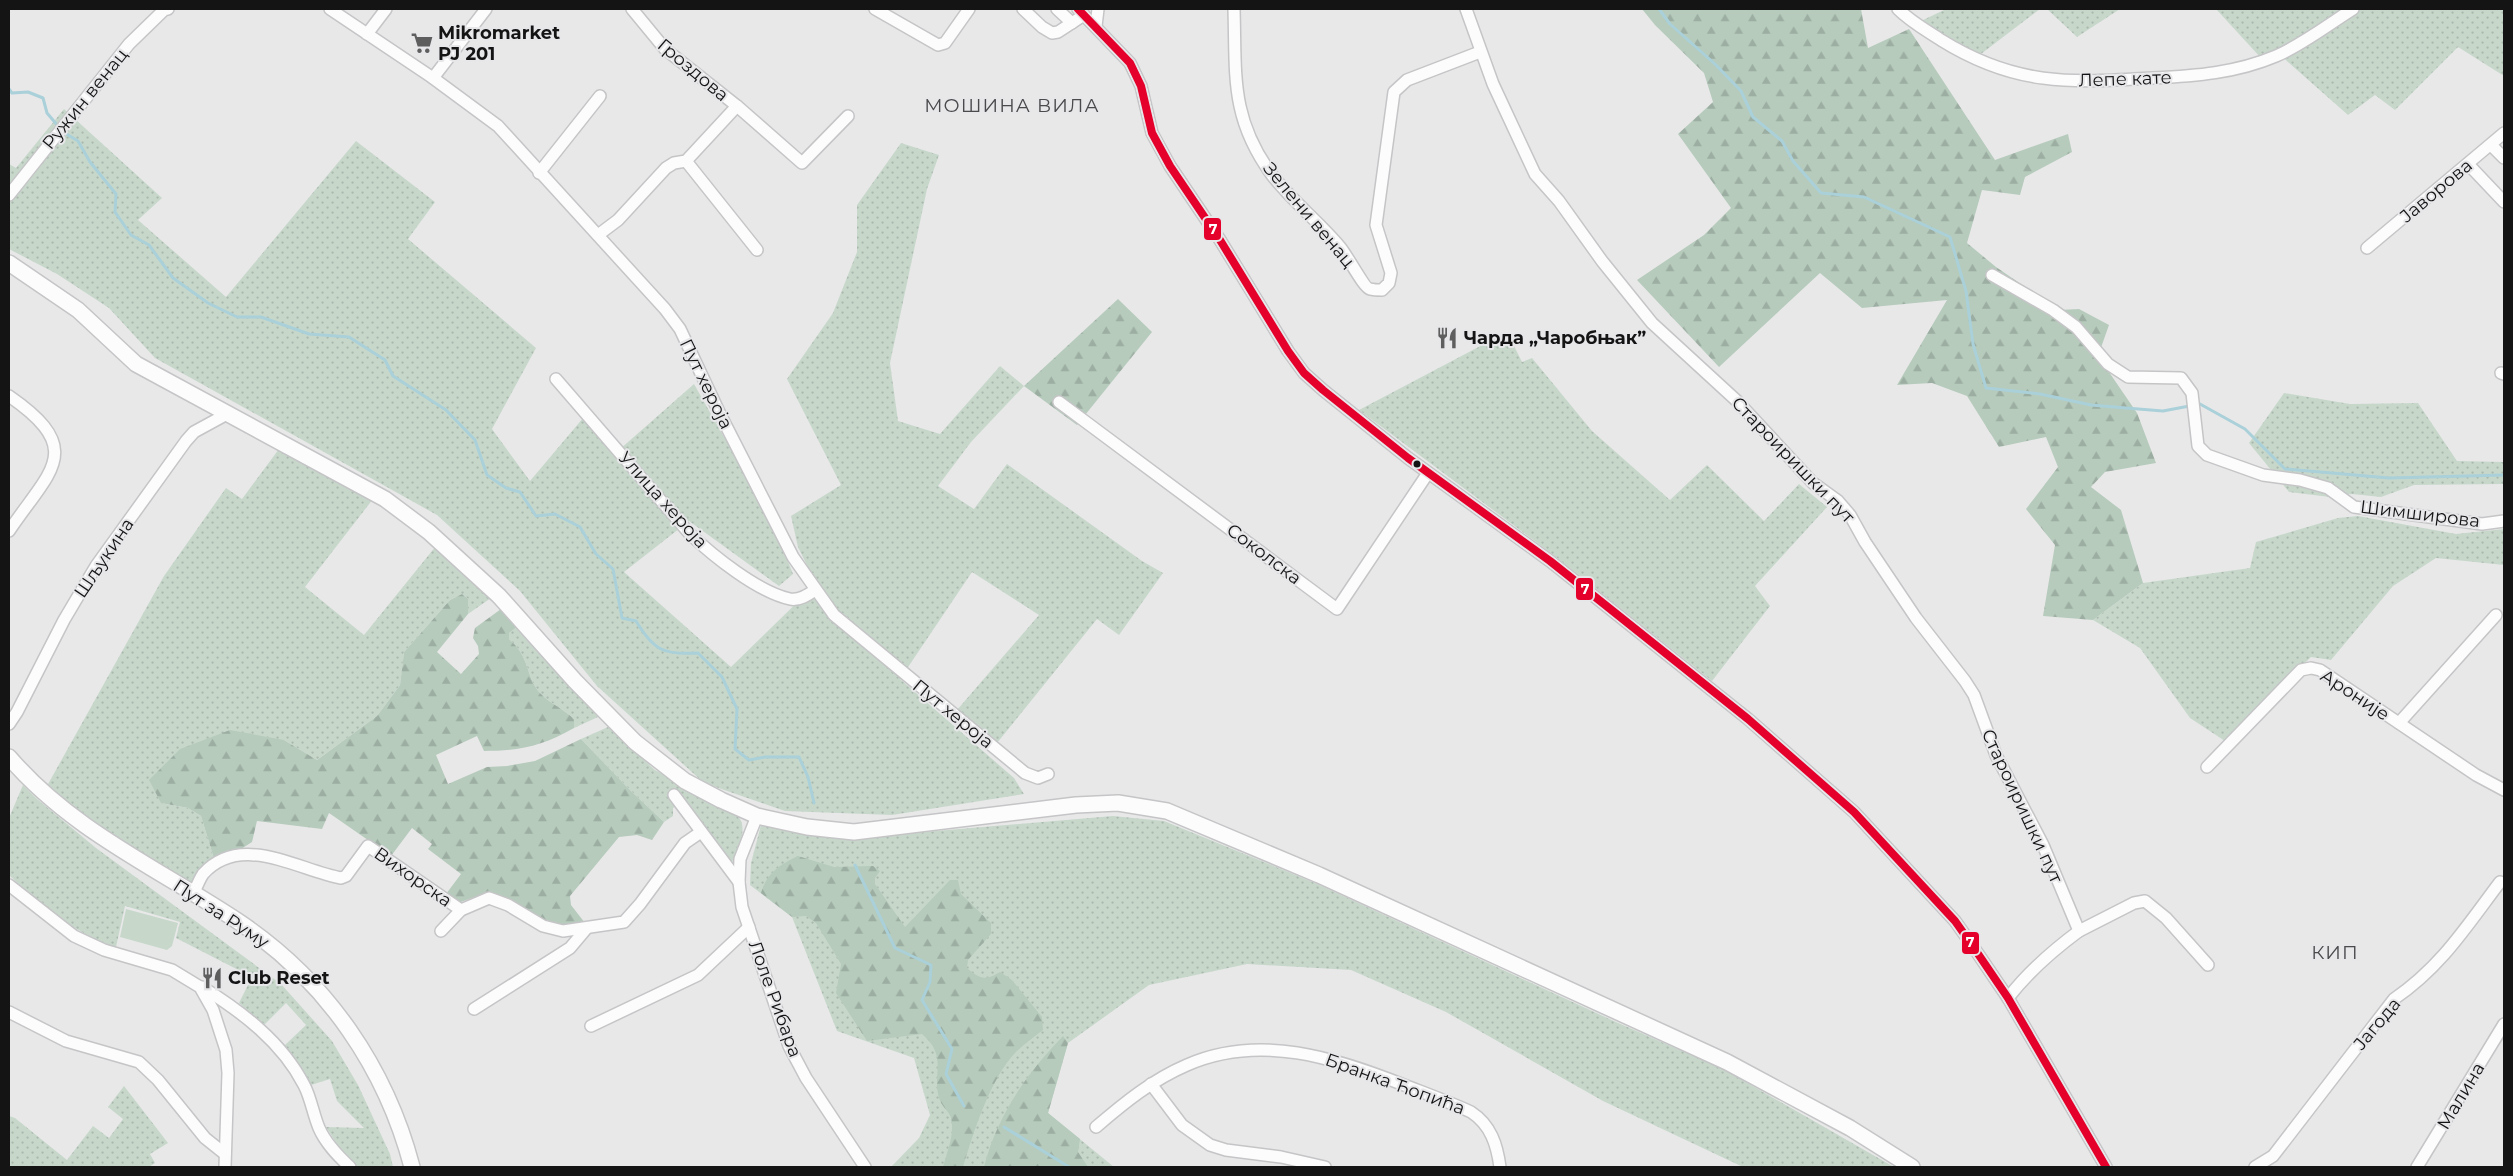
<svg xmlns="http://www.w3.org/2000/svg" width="2513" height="1176" viewBox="0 0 2513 1176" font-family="Montserrat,sans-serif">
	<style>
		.grass { fill: url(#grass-dots) }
		.forest { fill: url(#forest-firs) }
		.pitch { fill: #c7d8cb }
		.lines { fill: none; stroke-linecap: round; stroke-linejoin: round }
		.stream { stroke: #aad0d9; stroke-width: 3 }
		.minor-casing { stroke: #c5c5c7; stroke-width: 14 }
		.major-casing { stroke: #c5c5c7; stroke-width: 18 }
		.minor { stroke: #fcfcfc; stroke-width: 11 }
		.major { stroke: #fcfcfc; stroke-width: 15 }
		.bus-1-casing { stroke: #e7e7ea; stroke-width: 11 }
		.bus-1 { stroke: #e4002b; stroke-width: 8 }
		.bus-dot { fill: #141415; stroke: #e7e7ea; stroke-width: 2 }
		.labels { text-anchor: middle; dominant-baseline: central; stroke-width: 4; stroke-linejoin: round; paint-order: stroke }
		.poi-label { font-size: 18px; font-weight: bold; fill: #141415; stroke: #e7e7ea; text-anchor: start }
		.street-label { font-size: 18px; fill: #141415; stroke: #e7e7ea }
		.neighbourhood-label { font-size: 19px; letter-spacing: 1px; fill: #4a4a4d; stroke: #e7e7ea }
		.line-badge { stroke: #e7e7ea; stroke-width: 2 }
		.badge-label { font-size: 14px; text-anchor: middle; font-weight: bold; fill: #fff }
	</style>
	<defs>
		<pattern id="grass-dots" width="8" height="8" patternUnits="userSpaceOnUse" patternTransform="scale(1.25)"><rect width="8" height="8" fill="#c7d8cb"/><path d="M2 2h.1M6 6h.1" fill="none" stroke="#aab8ad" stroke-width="1.8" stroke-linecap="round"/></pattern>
		<pattern id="forest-firs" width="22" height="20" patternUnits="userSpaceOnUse" patternTransform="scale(1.25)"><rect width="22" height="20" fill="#b6cbbc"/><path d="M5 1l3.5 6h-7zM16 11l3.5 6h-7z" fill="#9cada1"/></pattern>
	</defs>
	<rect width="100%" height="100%" fill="#e8e8e9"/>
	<g class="grass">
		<path d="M1946,9H2040L1977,57L1921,21Z"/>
		<path d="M2047,9H2120L2077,37Z"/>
		<path d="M2216,9H2504V76L2458,47L2395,110L2375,95L2348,115L2279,54L2261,58Z"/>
		<path d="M64,109L162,198L138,220L226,297L356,141L435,202L408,239L536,348L492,429L530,481L589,411L619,450L694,384L772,522L793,574L779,586L689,521L624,572L731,667L816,584L798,547L791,516L841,485L787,379L833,313L857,252V205L901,143L939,155L927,189L890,363L898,421L940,434L1000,366L1024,386L971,442L938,486L974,509L1007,464L1142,561L1163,573L1119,635L1097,619L997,743L957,710L1039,615L972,572L900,679L1014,778L1024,794L892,815L785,811L704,783L597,686L520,591L437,515L155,358L109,308L57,274L9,249V164L16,168Z"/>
		<path d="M1507,332L1522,362L1532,358L1592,431L1670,500L1707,465L1764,521L1799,484L1827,507L1755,586L1770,606L1712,681L1556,557L1359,410Z"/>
		<path d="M2284,393L2350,404L2418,403L2457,461L2504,462V484L2414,485L2381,497L2352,494L2330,497L2289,492L2249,443Z"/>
		<path d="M279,449L373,499L305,587L364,635L436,546L491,598L468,614V599L462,594L450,600L404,652L400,685L377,716L317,760L284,740L161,803L188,808L201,816L216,865L187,886L109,833L47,786L164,576L226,488L242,499Z"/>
		<path d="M2358,516L2456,534L2504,529V565L2436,558L2393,586L2331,660L2311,657L2225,741L2190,718L2140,648L2093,620L2143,583L2250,568L2256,542L2338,518Z"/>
		<path d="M517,627L598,717L574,728V719C564,709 549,703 540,693C525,676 531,658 509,639V633Z"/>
		<path d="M608,727L655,770L733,812C735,814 740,818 741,821C746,832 738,856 730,864L682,803L673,808V816L664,822L631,791L581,739Z"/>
		<path d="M23,785L37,799L96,848L281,984L332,1041L358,1085L390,1154L393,1167H358L340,1149L326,1127L364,1128L337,1101L330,1079L311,1085L285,1045L306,1025L286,1003L264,1025L239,1003L252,977L176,938L180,922L125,906L116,947C79,937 36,901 9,875V818Z"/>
		<path d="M1113,816L1164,821L1315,883L1616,1022L1723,1069L1894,1167H1743L1603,1101L1446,1012L1351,970L1247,964L1149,985L1068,1043L1048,1113L1114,1167H891L919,1138L930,1115L914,1058L837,1031L792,917L750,885L751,863L761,825L806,833L865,837Z"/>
		<path d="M124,1086L168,1143L150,1154L155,1163L149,1167H9V1116L15,1118L67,1160L93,1126L109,1138L123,1119L108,1107Z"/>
	</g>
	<g class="forest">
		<path d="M1642,9H1861L1868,48L1909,29L1995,160L2068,134L2072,152L2025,177L2020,195L1982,190L1967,243L1996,267L2059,310L2079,309L2109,325L2098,356L2137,413L2156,463L2105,472L2091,487L2121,510L2143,583L2093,620L2043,616L2055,545L2026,509L2058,467L2046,437L1999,447L1967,396L1932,383L1897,385L1947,300L1862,308L1820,273L1719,367L1637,280L1704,235L1731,208L1678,134L1713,102L1704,73L1655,25Z"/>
		<path d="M1118,299L1152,332L1077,425L1024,386Z"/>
		<path d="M462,594L468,599V614L437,652L461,674L479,654L478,646L473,638L475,628L501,609L517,627L509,633V639C531,658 525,676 540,693C549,703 564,709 574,719V728C542,746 520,751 484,751L477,736L436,755L448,784L487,767L507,766L535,761L581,739L631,791L664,822L652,840L637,835L619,837L570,896L571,905L585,923L563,926L546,921L510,900L489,892L458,903L446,894L461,874L428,849L432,844L412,828L391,856L329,813L322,829L257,821L252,842L216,865L201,816L188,808L161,803L149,780L180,749L230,730L284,740L317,760L377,716L400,685L404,652L450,600Z"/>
		<path d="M798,856L834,867L873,866L880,871L875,878V884L905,927L950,880H958L961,894L991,923V934L968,960L967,968C980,979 985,981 1000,972L1012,980L1042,1017L1043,1030C1034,1037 1024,1044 1016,1052C990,1079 974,1131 963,1167H943C947,1152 955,1134 951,1118C949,1111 941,1106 939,1098C932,1073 948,1056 922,1034L867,1041L836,993L841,964L816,923L806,916L792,917L761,893C767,873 779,865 798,856Z"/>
		<path d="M1063,1036L1068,1043L1048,1113L1080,1139L1078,1152L1088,1167H984C997,1116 1026,1074 1063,1036Z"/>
	</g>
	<path class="pitch" d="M126,909L178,923L172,946L167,950L120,937Z"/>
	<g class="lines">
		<g class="stream">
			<path d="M1659,9L1670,24L1716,65L1741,91L1753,117L1782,141L1793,161L1821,193L1864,197L1950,237L1966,291L1973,344L1986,388L2040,394L2091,405L2126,408L2163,411L2200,404L2245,429L2285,469L2389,478L2504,475"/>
			<path d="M9,89L12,93L28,92L43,98L47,113L63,132L78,141L90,162L116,194L115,212L131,235L149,245L173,278L208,303L237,317H261L309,334L349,337L385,360L393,376L446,410L475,440L487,475L506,488L520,492L536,516L555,514L580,527L596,554L613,569L622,618L636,621C654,651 664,655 698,653L722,677L737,709L735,749L749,760L765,757H799L808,777L814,803"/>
			<path d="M855,865L895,948L931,965L930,982L922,1000L952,1049L946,1074L964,1106"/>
			<path d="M1004,1127L1069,1167"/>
		</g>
		<g class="minor-casing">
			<g id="minor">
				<path d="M330,9L433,78L498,126L665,309L680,329L720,414L793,557L834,615L1025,773L1038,778L1048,774"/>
				<path d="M875,9L938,45L945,43L969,9"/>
				<path d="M1023,9L1042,27L1052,33L1058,32L1084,15"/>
				<path d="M1057,9L1072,23"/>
				<path d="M1078,9L1130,63L1141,86L1152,133L1170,166L1220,240L1288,351L1304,373L1323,390L1408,458L1550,561L1604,604L1748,719L1854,812L1955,921L1972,945L2008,998L2106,1167"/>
				<path d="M1234,9C1236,75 1230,118 1272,175C1292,201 1319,222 1340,247C1347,255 1364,288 1370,289C1374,290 1378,290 1382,290L1389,283L1391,273L1376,225L1394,92L1407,80L1480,52"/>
				<path d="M1466,9L1493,84L1535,174L1559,201L1602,261L1652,323L1737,401L1813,483L1838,501L1850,515L1865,542L1916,618L1965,681L1974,695L1996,755L2043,845L2079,931C2052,951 2028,972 2008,998"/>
				<path d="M1898,9C1911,22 1926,30 1941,40C2015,86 2069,83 2153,78C2195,76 2236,73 2276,56C2302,45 2329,24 2353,9"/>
				<path d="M1096,26L1098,9"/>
				<path d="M367,34L386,9"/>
				<path d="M433,78L486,9"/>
				<path d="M737,106L802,163L848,116"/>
				<path d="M2491,145L2504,158"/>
				<path d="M686,161L757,250"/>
				<path d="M2468,164L2504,202"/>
				<path d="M539,173L600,96"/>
				<path d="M9,195L129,44L164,10L168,9"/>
				<path d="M598,235L618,220L666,168L674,163L686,161L737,106L665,49L632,9"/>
				<path d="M2367,248L2504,133"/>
				<path d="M1992,275L2053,310L2076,327L2108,364L2128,377L2181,378L2192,393L2198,446L2207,455L2263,475L2300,480L2328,488L2354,507L2482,524L2504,521"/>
				<path d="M2501,373L2504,374"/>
				<path d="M556,379L689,533C713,556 758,592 790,599C799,601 808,595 815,590"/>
				<path d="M9,396C87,450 50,470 9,531"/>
				<path d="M1059,402L1337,609L1428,473"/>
				<path d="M2399,723L2496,615"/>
				<path d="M9,724L17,712L64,620L96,566L186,441L194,432L227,414"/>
				<path d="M2207,767L2301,670L2311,668L2320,670L2476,775L2504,790"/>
				<path d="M674,795L739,882"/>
				<path d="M757,816L740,859L739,882L742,907L789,1046L806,1078L865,1167"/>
				<path d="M9,885L74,936L104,950L172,970L200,987L213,1010L226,1050L228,1073L225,1167"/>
				<path d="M193,895C196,888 199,880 203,874C241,832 298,870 341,878L346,876L368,846L461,910"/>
				<path d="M441,931L461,910L489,898L508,905L543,926L563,931L624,922L640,904L685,843L701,832"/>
				<path d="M2079,931L2134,903L2145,901L2166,918L2208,965"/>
				<path d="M202,987C242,1012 282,1042 304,1085C311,1098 313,1114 319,1128C326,1144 338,1156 350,1167"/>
				<path d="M474,1009L570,948L586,929"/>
				<path d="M9,1012L66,1041L139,1062L158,1080L205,1138L225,1154"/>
				<path d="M591,1026L698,975L749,927"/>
				<path d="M1151,1084L1182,1125L1210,1145L1226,1150L1281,1157L1325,1167"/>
				<path d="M1096,1127C1124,1103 1152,1080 1187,1065C1260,1033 1335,1058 1404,1085C1427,1094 1449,1102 1471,1112C1491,1125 1497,1145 1500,1167"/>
				<path d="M2255,1167L2273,1156L2394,999C2441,967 2466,927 2500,882"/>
				<path d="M2417,1167L2504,1024"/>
			</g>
		</g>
		<g class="major-casing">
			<g id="major">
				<path d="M9,263L78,310L136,364L385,499L429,532L499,596L575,681L635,742L685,781L721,800L757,816L807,827L854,832L1076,805L1118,803L1167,811L1319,875L1727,1062L1850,1128L1912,1167"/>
				<path d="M9,757C73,832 162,870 242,924C327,982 386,1068 412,1167"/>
			</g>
		</g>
		<use href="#minor" class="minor"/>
		<use href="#major" class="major"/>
		<g class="bus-1-casing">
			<path id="bus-1" d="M1078,9L1130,63L1141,86L1152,133L1170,166L1220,240L1288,351L1304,373L1323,390L1408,458L1550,561L1604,604L1748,719L1854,812L1955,921L1972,945L2008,998L2106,1167"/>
		</g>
		<use href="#bus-1" class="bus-1"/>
	</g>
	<defs>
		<g id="supermarket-bare" transform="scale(1.725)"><path d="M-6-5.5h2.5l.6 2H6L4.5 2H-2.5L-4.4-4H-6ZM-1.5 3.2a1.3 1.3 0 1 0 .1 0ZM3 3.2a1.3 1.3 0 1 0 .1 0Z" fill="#5e5e5f" stroke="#e7e7ea" stroke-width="2.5" paint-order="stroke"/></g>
		<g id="restaurant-bare" transform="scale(1.725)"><path d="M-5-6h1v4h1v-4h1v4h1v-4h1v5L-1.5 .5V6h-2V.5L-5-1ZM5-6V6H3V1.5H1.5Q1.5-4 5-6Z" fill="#5e5e5f" stroke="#e7e7ea" stroke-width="2.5" paint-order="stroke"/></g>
	</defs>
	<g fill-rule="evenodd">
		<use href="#supermarket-bare" x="422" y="43"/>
		<use href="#restaurant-bare" x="1447" y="338"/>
		<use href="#restaurant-bare" x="212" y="978"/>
	</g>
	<circle class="bus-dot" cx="1417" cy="464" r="4.5"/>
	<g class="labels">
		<g class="poi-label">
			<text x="438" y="33">Mikromarket<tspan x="438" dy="21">PJ 201</tspan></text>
			<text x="1464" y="338">Чарда „Чаробњак”</text>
			<text x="228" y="978">Club Reset</text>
		</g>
		<g class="street-label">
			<text transform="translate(693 70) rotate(40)">Гроздова</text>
			<text transform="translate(2125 79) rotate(-2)">Лепе кате</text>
			<text transform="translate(85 99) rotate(-51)">Ружин венац</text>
			<text transform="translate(2436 191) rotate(-40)">Јаворова</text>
			<text transform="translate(1309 215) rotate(50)">Зелени венац</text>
			<text transform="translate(706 384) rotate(64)">Пут хероја</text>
			<text transform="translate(1793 460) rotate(46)">Староиришки пут</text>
			<text transform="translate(663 500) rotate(48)">Улица хероја</text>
			<text transform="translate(2420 514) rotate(7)">Шимширова</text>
			<text transform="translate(1264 554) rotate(37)">Соколска</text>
			<text transform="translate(104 558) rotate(-56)">Шљукина</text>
			<text transform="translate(2355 695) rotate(33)">Ароније</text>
			<text transform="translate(953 714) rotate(39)">Пут хероја</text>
			<text transform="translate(2022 806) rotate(65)">Староиришки пут</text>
			<text transform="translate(413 877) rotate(35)">Вихорска</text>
			<text transform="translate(221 914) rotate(33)">Пут за Руму</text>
			<text transform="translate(775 999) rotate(70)">Лоле Рибара</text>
			<text transform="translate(2377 1024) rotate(-50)">Јагода</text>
			<text transform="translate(1395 1084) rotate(20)">Бранка Ћопића</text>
			<text transform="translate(2461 1096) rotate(-59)">Малина</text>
		</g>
		<g class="neighbourhood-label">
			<text x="1012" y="105">МОШИНА ВИЛА</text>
			<text x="2335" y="952">КИП</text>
		</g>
	</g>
	<g class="line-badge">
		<rect x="1203" y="217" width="19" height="24" rx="5" fill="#e4002b"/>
		<rect x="1575" y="577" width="19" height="24" rx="5" fill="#e4002b"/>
		<rect x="1961" y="931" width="19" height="24" rx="5" fill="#e4002b"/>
	</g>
	<g class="badge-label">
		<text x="1213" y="234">7</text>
		<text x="1585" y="594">7</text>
		<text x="1970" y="947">7</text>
	</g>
	<rect width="2513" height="1176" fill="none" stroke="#141415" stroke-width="20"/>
</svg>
